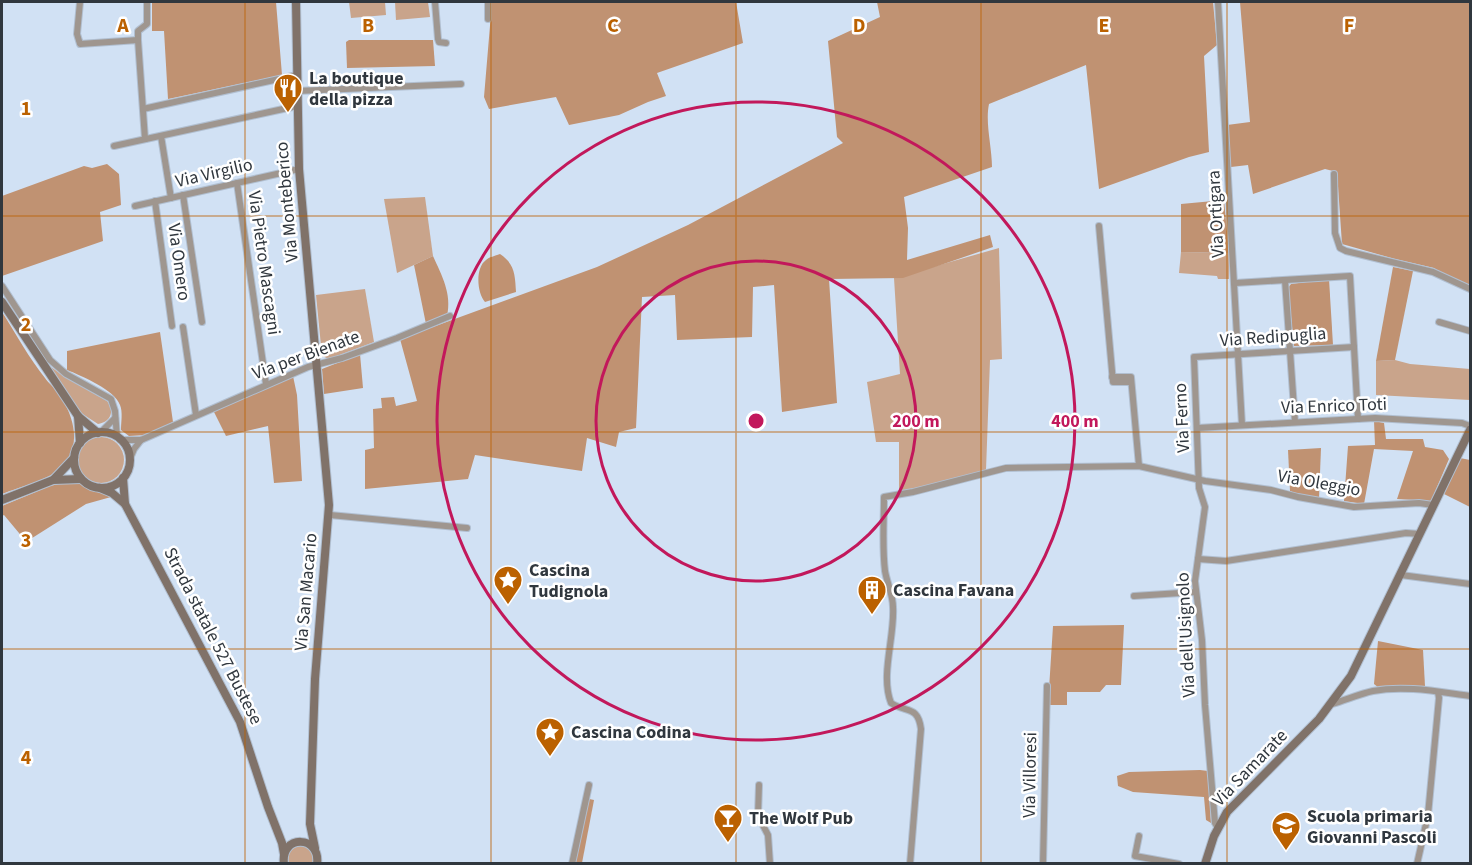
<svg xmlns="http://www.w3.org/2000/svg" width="1472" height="865" viewBox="0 0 1472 865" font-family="'Source Sans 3',sans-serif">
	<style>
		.green { fill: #c9a48b }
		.forest { fill: #c09272 }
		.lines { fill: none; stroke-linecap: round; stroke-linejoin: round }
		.street-casing { stroke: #b1bfd0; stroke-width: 8 }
		.secondary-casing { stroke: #b1bfd0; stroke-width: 10 }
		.street { stroke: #9f968f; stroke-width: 6 }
		.secondary { stroke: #807269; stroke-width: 8 }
		.grid { fill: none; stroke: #bb6100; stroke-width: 1.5; stroke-opacity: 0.55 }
		.ring { fill: none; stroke: #c2185b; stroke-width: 3 }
		.labels { text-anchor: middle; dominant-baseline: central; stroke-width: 5; stroke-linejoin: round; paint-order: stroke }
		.poi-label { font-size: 18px; font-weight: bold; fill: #30373e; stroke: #fff; text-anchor: start }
		.street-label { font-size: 18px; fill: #30373e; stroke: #fff }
		.grid-label { font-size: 20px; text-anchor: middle; font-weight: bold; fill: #bb6100; stroke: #fff; stroke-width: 5; stroke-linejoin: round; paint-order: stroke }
		.centre { fill: #c2185b; stroke: #fff; stroke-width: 3 }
		.ring-label { font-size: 18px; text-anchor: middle; font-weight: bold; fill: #c2185b; stroke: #fff; stroke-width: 5; stroke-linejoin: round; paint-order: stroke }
	</style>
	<rect width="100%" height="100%" fill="#d1e1f4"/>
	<g class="green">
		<path d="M349,2H385L386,15L351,18Z"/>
		<path d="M395,2H428L430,17L396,20Z"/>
		<path d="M425,197L433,256L397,273L384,199Z"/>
		<path d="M999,248L1002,359L990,360L986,470L899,495V442H876L867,382L900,374L894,278Z"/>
		<path d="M1181,252L1229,253V279H1218L1217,276L1179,273Z"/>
		<path d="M365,289L374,342L329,359L322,356L316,295Z"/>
		<path d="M1395,360L1410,364L1470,369V400L1376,395V361Z"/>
		<path d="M51,367L65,377L107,401C115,411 111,422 98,424L81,413Z"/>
		<circle cx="101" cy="460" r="23"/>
		<path d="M299,846H305L313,853V863L289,864C287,855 290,848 299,846Z"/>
	</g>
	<g class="forest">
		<path d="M152,2H276L282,75L168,99L164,31H152Z"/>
		<path d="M492,2H736L743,43L657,73L666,96L648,102L619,115L569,125L556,97L489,109L484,97Z"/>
		<path d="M877,2H1213L1217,45L1204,56L1209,152L1189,157L1099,189L1086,65L989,104C985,123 992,147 992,167L904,197L908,228L907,260L990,235L993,247L903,278L829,279L837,403L782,412L774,285L753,287L752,337L677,340L675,295L642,297L636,428L619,432L616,447L587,438L582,471L475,455L468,479L365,489V450L374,448L373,409L382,408L381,398L394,397L396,406L417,401L400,339L597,267L688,225L843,143L837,137L828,41L880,17Z"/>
		<path d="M1240,2H1470V286L1444,275L1434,268L1395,259L1342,244L1337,172L1325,169L1253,194L1248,165L1231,167L1227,125L1250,122Z"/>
		<path d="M349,40H433L435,66L347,68L346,42Z"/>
		<path d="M107,164L119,174L121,205L100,212L103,241L2,276V196L84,166L92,168Z"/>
		<path d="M1224,200L1229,253L1181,252V204Z"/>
		<path d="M500,254C515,264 515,275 516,292L485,302C477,293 475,268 486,260C489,257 495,256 500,254Z"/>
		<path d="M433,256C442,276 452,294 447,316L426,324L414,265Z"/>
		<path d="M1393,267L1413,271L1395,360L1376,361Z"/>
		<path d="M1329,279L1333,345L1294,346L1288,288L1291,284Z"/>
		<path d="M2,312C16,334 29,358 45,378C48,383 54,387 58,392C72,413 83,442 64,465C53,479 19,487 2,494Z"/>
		<path d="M160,332L173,422L146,435L129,436L121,430C121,422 123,412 120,405C115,390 82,376 67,370V351Z"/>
		<path d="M360,354L363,388L324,394L322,369Z"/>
		<path d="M293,376L297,395L302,481L274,483L268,426L226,436L213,410Z"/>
		<path d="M1374,421L1384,423L1386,439H1423L1425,447L1443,450L1449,459L1431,501L1397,499L1413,451L1374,449L1364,504L1344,501L1348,446L1375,445Z"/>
		<path d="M1321,448L1319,498L1299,495L1290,491L1288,450Z"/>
		<path d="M1460,458L1470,460V507L1444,494Z"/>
		<path d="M70,481L108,491L111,497L86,504L29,540L24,539L4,515L2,516V506L50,486Z"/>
		<path d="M1124,625L1121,685H1106L1100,692H1067V705H1048L1053,626Z"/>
		<path d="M1378,641L1423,650L1425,686L1379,688L1374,684Z"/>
		<path d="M1200,770L1208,771L1211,823L1206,820L1204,797L1133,792L1118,786L1117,776L1129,772Z"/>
		<path d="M585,798L594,800L582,863L572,864Z"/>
	</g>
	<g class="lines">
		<g class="street-casing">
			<g id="street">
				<path d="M80,2L77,34L80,44L138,40L145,139"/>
				<path d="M435,2L438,39L439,42L446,43"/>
				<path d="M1218,2L1242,425"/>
				<path d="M488,19V2"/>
				<path d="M138,40V31L147,24V2"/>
				<path d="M297,91L461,84"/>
				<path d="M143,109L297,75"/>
				<path d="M161,136L171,198"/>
				<path d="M114,146L297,106"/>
				<path d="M1334,174L1335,233L1340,248L1346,251L1433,272L1470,289"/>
				<path d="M237,183L266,384"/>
				<path d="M183,195L202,322"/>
				<path d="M155,201L172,326"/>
				<path d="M135,206L299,169"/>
				<path d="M1099,226L1113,382H1131"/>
				<path d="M1285,280L1295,422"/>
				<path d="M1235,283L1350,276L1358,419"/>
				<path d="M2,286L50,360L66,374L111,399L115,411L117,437"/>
				<path d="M1439,322L1470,331"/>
				<path d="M183,327L196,415"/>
				<path d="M1112,377H1131L1139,466"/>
				<path d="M1197,428L1375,418L1462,423L1470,426"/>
				<path d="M101,432L115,418"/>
				<path d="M120,440H141L308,367L342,358L397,338L450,316"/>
				<path d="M129,461L134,449L141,440"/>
				<path d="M330,515L467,528"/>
				<path d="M1198,559L1226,561L1406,533L1420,534"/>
				<path d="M1401,575L1470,584"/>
				<path d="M1134,596L1196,592"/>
				<path d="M1332,704C1346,700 1359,694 1373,691C1405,685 1439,692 1470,696"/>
				<path d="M759,785L758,816L768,835L770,864"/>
				<path d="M1218,828L1215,823L1205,705L1202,640L1195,581L1205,507L1199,488L1194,357L1354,347"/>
				<path d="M1139,836L1135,856L1179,864"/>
				<path d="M572,864L589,785"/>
				<path d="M910,864L921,729C918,705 906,713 891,703C880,675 895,637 893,607C893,595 887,583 885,571C882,547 884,522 884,497L913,492L1006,468L1139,466L1205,481L1271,490L1298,497L1354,507L1419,503L1433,505"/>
				<path d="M1043,864L1047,686"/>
				<path d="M1417,864L1428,815L1439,698L1438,692"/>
			</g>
		</g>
		<g class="secondary-casing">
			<g id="secondary">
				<path d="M296,2L299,169L329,505L315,679L310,824L315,848"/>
				<path d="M2,302L78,416L98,433"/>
				<path d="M78,416L80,443"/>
				<circle cx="102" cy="460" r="28"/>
				<path d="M123,478L125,504L240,722L268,807L282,843L284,854"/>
				<path d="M54,479L74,458"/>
				<path d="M100,488L112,493L125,504"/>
				<path d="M2,500L53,480L81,479"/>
				<path d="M284,864C280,834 321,835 317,864"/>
				<path d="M1205,864L1214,836L1227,812L1319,719L1351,676L1470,430"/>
			</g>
		</g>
		<use href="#street" class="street"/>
		<use href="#secondary" class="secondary"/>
	</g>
	<path class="grid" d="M245,2V864M491,2V864M736,2V864M981,2V864M1227,2V864M2,216H1470M2,432H1470M2,649H1470"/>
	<g class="ring">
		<circle cx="756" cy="421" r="160"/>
		<circle cx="756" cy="421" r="319"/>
	</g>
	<defs>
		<g id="restaurant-pin" transform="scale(1.5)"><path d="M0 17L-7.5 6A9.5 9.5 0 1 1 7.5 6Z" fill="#bb6100" stroke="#fff"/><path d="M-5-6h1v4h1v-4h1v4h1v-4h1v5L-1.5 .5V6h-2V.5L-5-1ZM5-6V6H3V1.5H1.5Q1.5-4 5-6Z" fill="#fff"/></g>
		<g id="sight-pin" transform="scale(1.5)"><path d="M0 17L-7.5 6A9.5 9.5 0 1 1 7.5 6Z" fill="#bb6100" stroke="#fff"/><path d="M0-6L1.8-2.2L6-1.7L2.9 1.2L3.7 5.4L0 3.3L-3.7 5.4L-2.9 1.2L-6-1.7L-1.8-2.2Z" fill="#fff"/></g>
		<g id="building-pin" transform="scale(1.5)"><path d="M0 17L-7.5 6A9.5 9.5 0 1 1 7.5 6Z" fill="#bb6100" stroke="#fff"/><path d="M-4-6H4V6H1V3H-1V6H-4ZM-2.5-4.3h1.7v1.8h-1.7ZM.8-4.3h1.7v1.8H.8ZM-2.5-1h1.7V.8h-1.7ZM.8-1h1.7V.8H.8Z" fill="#fff"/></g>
		<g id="bar-pin" transform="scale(1.5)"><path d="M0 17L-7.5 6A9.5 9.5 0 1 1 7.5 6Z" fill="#bb6100" stroke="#fff"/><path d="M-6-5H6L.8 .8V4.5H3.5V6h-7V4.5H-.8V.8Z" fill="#fff"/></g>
		<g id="school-pin" transform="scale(1.5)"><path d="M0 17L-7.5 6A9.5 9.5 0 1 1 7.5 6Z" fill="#bb6100" stroke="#fff"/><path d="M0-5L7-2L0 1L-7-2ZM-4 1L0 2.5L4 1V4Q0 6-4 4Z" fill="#fff"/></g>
	</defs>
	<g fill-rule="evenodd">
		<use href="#restaurant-pin" x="288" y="88"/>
		<use href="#sight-pin" x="508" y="580"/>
		<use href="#building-pin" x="872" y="590"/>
		<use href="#sight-pin" x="550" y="732"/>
		<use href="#bar-pin" x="728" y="818"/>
		<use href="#school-pin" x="1286" y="826"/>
	</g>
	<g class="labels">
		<g class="poi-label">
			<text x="309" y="78">La boutique<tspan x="309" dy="21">della pizza</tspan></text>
			<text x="529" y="570">Cascina<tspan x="529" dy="21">Tudignola</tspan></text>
			<text x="893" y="590">Cascina Favana</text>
			<text x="571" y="732">Cascina Codina</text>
			<text x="1307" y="816">Scuola primaria<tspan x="1307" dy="21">Giovanni Pascoli</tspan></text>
			<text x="749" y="818">The Wolf Pub</text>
		</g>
		<g class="street-label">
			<text transform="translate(214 173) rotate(-13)">Via Virgilio</text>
			<text transform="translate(287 202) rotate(-95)">Via Monteberico</text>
			<text transform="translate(1216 214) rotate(-93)">Via Ortigara</text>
			<text transform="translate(179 262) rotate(82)">Via Omero</text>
			<text transform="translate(264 263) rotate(82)">Via Pietro Mascagni</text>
			<text transform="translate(1273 337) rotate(-4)">Via Redipuglia</text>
			<text transform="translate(306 355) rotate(-20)">Via per Bienate</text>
			<text transform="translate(1334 406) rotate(-2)">Via Enrico Toti</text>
			<text transform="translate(1182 418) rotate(-93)">Via Ferno</text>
			<text transform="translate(1319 483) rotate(10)">Via Oleggio</text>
			<text transform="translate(306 592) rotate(-85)">Via San Macario</text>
			<text transform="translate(1186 635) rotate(-93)">Via dell'Usignolo</text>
			<text transform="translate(213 636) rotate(63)">Strada statale 527 Bustese</text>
			<text transform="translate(1250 768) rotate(-46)">Via Samarate</text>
			<text transform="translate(1030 775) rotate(-89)">Via Villoresi</text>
		</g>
	</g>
	<g class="grid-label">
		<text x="123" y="32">A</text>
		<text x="368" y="32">B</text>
		<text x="613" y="32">C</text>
		<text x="859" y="32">D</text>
		<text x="1104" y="32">E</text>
		<text x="1349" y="32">F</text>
		<text x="26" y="115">1</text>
		<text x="26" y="331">2</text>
		<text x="26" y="547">3</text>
		<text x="26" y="764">4</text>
	</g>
	<circle cx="756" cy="421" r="9" class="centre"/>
	<g class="ring-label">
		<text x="916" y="427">200 m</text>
		<text x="1075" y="427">400 m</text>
	</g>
	<rect width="1472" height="865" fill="none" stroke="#30373e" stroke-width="6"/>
</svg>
